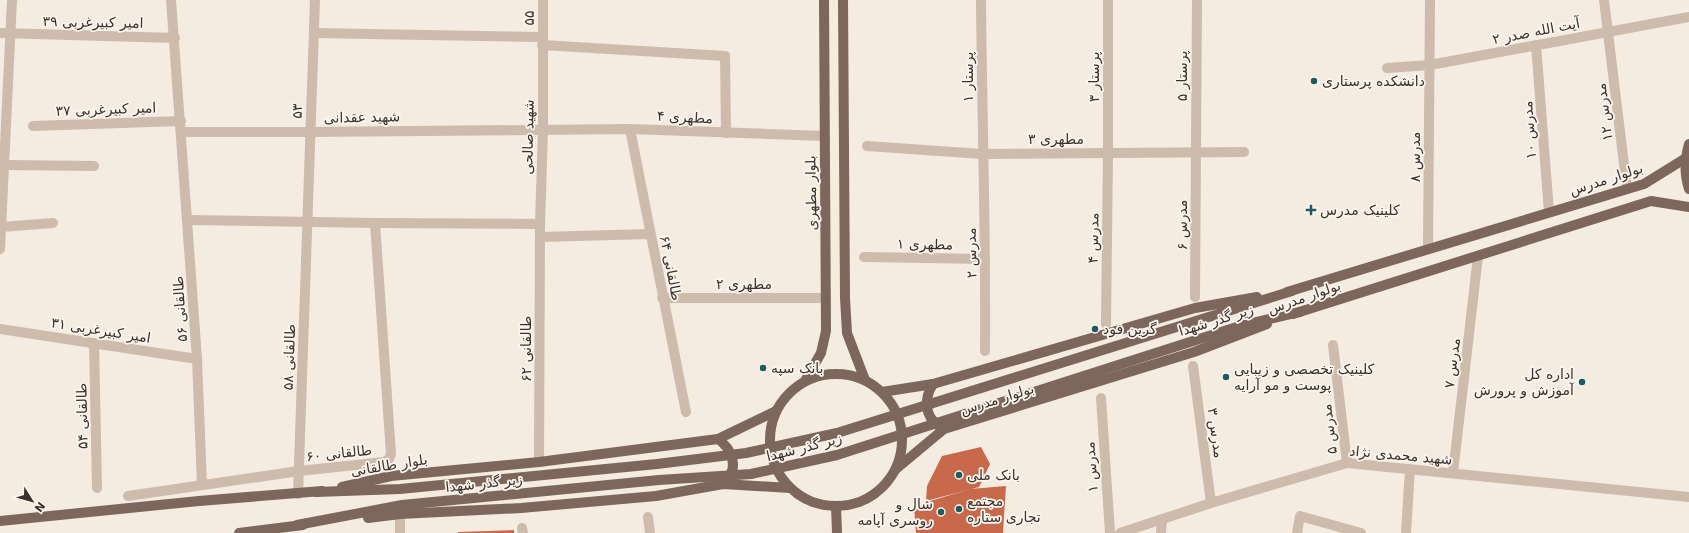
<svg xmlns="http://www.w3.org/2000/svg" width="1689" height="533" viewBox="0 0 1689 533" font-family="'DejaVu Sans','Noto Sans Arabic',sans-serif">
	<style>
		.building { fill: #c8694b }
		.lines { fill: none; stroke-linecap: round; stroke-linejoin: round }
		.minor { stroke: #cdbbac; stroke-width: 10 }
		.major { stroke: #7d675c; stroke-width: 10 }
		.poi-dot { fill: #1f5a5e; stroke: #fbf5ee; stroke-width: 1.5 }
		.labels { text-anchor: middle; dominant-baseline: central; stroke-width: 3.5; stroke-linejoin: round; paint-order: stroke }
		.street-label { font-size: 14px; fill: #3b302b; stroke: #fbf5ee }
		.poi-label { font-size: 14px; fill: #3b302b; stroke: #fbf5ee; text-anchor: start }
	</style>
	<rect width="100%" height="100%" fill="#f4ebe1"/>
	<g class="building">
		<path d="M981,447L990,464L979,487L926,501L927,486L942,456Z"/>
		<path d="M1006,486L1003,533H916L914,506L970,489Z"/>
		<path d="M514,530V533H458V532Z"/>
	</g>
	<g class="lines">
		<g class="minor">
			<path d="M171,0L197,359L202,485"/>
			<path d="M981,0C982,117 986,234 985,351"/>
			<path d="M1604,0L1627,189"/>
			<path d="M0,33L175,38"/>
			<path d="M314,33L542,37"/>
			<path d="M542,45L725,56L726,133"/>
			<path d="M1536,45L1549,212"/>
			<path d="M1387,68L1430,65L1689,17"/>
			<path d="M33,126L181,121"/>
			<path d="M630,129L686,412"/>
			<path d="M182,132H310L630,129L824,136"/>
			<path d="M867,146L982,154L1244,152"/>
			<path d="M4,165L94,166"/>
			<path d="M188,220L375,223L540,224"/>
			<path d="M1,227L53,223"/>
			<path d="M540,237L650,234"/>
			<path d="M0,249L12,0"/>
			<path d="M1428,249L1430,0"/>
			<path d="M864,257L985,259"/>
			<path d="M1195,297L1197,0"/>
			<path d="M662,298H826"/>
			<path d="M1106,324L1108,153V0"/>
			<path d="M0,329L197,359"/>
			<path d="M94,343L97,488"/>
			<path d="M1333,345L1347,463"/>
			<path d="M1193,366L1211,503"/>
			<path d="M1101,398L1110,533"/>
			<path d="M539,462L540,224L543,129V0"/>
			<path d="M1453,473L1478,256"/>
			<path d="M298,494L315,0"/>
			<path d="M128,496L299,471L384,462L389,459L391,454L375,223"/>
			<path d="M400,514V533"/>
			<path d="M648,517L650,533"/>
			<path d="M522,528L523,533"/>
			<path d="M1120,533L1211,503L1347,463L1689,497"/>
			<path d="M1161,533L1162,519"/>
			<path d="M1297,533L1300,516L1361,533"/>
			<path d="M1406,533L1410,469"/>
		</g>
		<g class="major">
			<path d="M843,0L845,298L847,333L865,380"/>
			<path d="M1689,144C1685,158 1684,174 1689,189"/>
			<path d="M1287,292L1644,184L1686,158"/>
			<path d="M1293,314L1651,201L1689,207"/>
			<circle cx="836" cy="440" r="66"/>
			<path d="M805,381L821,353L826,331L824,0"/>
			<path d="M933,384C924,398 924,416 939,426"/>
			<path d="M882,392L933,384L1195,308L1257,297"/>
			<path d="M718,439C731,448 739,466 727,480"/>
			<path d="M896,469L944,429L1194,352L1267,324"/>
			<path d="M342,487L391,476L539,462L718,439L776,411"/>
			<path d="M316,492L400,489L657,464L746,453L837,433L1292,291"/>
			<path d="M836,506L837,533"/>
			<path d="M368,518L400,514L521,508L656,496L723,484L790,488"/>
			<path d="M0,521L199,501L322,491"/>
			<path d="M297,525L402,505L659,480L751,474L837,455L1243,325L1300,312"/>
			<path d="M239,533L303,525"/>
		</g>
	</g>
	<g class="poi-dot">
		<circle cx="1314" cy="81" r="4"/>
		<path d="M1309 204h4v4h4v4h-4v4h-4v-4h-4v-4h4z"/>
		<circle cx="1095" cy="329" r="4"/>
		<circle cx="763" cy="368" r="4"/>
		<circle cx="1226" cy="377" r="4"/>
		<circle cx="1582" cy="382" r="4"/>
		<circle cx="959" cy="475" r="4"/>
		<circle cx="959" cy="509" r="4"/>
		<circle cx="941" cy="512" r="4"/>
	</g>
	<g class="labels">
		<g class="street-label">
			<text transform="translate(529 18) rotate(-90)">۵۵</text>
			<text transform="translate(93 22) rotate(1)">امیر کبیرغربی ۳۹</text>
			<text transform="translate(1536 31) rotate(-11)">آیت الله صدر ۲</text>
			<text transform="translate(1182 76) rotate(-90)">پرستار ۵</text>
			<text transform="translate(968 77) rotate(-90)">پرستار ۱</text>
			<text transform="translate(1094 77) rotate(-90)">پرستار ۳</text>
			<text transform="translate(106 109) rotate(-2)">امیر کبیرغربی ۳۷</text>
			<text transform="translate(297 111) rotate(-88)">۵۳</text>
			<text transform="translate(1604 112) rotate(-97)">مدرس ۱۲</text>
			<text transform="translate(362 117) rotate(-1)">شهید عقدانی</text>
			<text transform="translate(685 117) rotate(3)">مطهری ۴</text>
			<text transform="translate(1529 130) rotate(-94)">مدرس ۱۰</text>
			<text transform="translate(528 137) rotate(-89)">شهید صالحی</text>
			<text x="1056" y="139">مطهری ۳</text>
			<text transform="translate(1415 157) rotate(-90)">مدرس ۸</text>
			<text transform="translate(1606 179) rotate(-18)">بولوار مدرس</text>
			<text transform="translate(811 193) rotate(-91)">بلوار مطهری</text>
			<text transform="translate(1182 225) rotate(-90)">مدرس ۶</text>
			<text transform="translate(1093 238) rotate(-89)">مدرس ۴</text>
			<text transform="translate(925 244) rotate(1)">مطهری ۱</text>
			<text transform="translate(971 253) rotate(-91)">مدرس ۲</text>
			<text transform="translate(671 268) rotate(79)">طالقانی ۶۴</text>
			<text x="744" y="284">مطهری ۲</text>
			<text transform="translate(1304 297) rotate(-19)">بولوار مدرس</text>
			<text transform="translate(180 309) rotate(-94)">طالقانی ۵۶</text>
			<text transform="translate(1216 320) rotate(-17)">زیر گذر شهدا</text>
			<text transform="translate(101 330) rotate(9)">امیر کبیرغربی ۳۱</text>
			<text transform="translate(526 349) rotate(-90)">طالقانی ۶۲</text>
			<text transform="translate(289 357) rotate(-88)">طالقانی ۵۸</text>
			<text transform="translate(1452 363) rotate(-83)">مدرس ۷</text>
			<text transform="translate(997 399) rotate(-17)">بولوار مدرس</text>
			<text transform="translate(82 416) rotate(-91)">طالقانی ۵۴</text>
			<text transform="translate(1329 429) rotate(-97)">مدرس ۵</text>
			<text transform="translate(1216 433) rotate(82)">مدرس ۳</text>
			<text transform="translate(804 447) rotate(-14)">زیر گذر شهدا</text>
			<text transform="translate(339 453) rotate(-6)">طالقانی ۶۰</text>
			<text transform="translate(1401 455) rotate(5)">شهید محمدی نژاد</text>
			<text transform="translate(389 465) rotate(-9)">بلوار طالقانی</text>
			<text transform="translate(1091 467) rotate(-94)">مدرس ۱</text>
			<text transform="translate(484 483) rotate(-6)">زیر گذر شهدا</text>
		</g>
		<g class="poi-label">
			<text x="1322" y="81">دانشکده پرستاری</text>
			<text x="1320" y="210">کلینیک مدرس</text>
			<text x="1103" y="329">گرین فود</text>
			<text x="771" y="368">بانک سپه</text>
			<text x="1234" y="369">کلینیک تخصصی و زیبایی<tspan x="1234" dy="16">پوست و مو آرایه</tspan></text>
			<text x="1574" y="374" text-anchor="end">اداره کل<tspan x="1574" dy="16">آموزش و پرورش</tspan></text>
			<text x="967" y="475">بانک ملی</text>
			<text x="967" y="501">مجتمع<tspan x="967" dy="16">تجاری ستاره</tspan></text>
			<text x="933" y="504" text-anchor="end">شال و<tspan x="933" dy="16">روسری آپامه</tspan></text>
		</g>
	</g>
	<g transform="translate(32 501) rotate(127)" stroke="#fbf5ee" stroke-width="3" paint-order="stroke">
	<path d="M0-3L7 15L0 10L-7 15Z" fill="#3b302b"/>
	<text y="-6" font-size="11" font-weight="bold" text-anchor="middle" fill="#3b302b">N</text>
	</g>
</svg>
